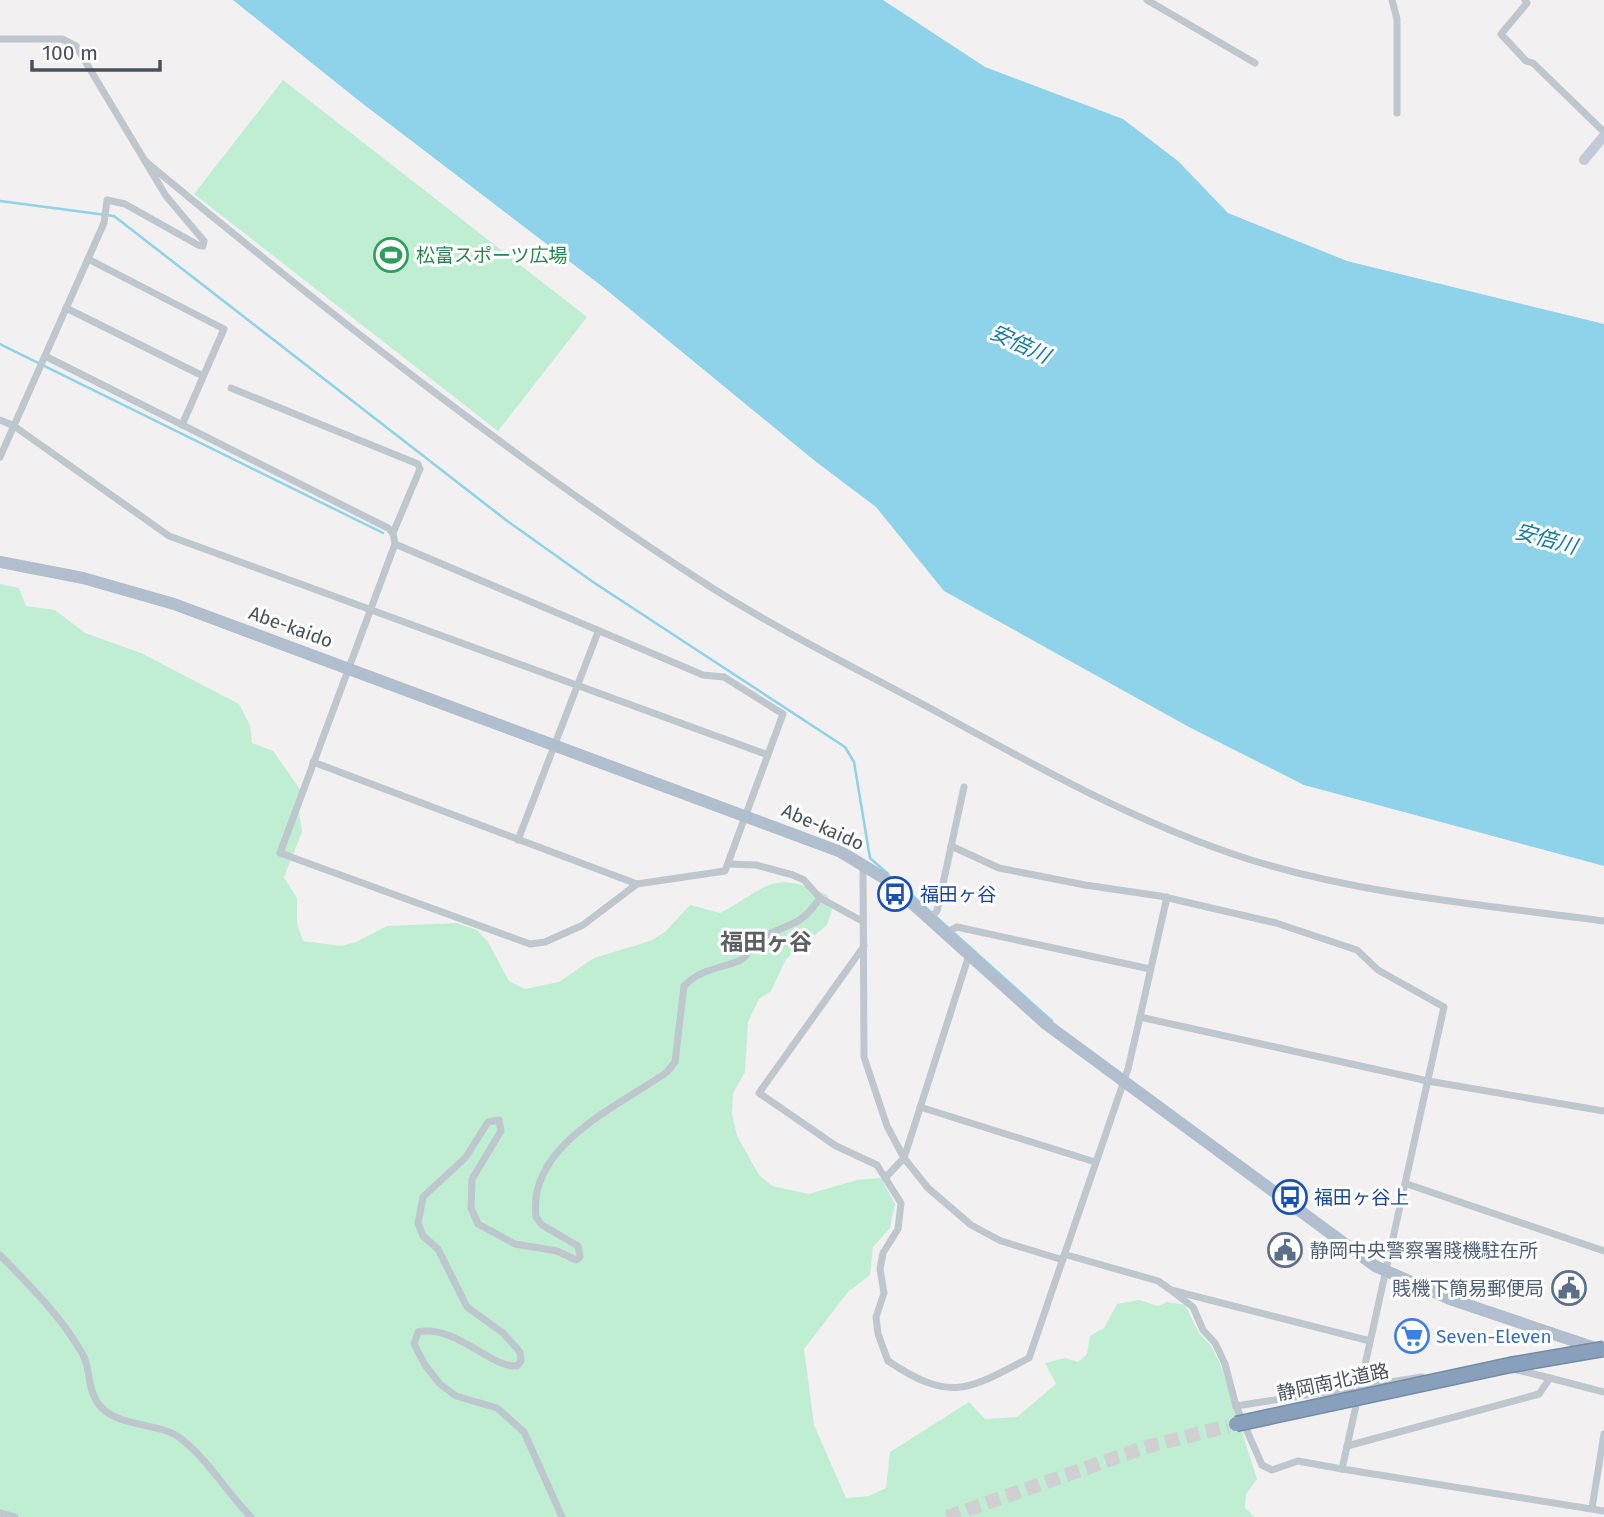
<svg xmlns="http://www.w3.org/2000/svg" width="1604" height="1517" viewBox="0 0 1604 1517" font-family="'Fira Sans','Noto Sans JP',sans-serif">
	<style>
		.green { fill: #c0eed3 }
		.water { fill: #8ed3e9 }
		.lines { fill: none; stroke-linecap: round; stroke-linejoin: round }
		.stream { stroke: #8ed3e9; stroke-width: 2.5 }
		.highway-tunnel { stroke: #d0d0d3; stroke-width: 14; stroke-dasharray: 14 7; stroke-linecap: butt }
		.street { stroke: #bec6ce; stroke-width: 7 }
		.secondary { stroke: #c1cad6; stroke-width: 10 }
		.primary { stroke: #b0becd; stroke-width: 12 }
		.highway-bridge-casing { stroke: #748ba8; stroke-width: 17; stroke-linecap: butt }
		.highway-bridge { stroke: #89a0bd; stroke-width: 14 }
		.labels { text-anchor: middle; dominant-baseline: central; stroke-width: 6; stroke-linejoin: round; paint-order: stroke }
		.leisure-label { font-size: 19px; fill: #27864d; stroke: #fff; text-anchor: start }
		.street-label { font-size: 19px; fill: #48525d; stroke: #fff }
		.transit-label { font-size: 19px; fill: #164399; stroke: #fff; text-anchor: start }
		.service-label { font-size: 19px; fill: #4e5e75; stroke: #fff; text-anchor: start }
		.shop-label { font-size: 19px; fill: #366cbe; stroke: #fff; text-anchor: start }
		.water-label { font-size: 21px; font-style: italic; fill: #117ba0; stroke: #fff }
		.quarter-label { font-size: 23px; font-weight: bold; fill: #5c6064; stroke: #fff }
	</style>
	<rect width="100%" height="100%" fill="#f2f0f0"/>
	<g class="green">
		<path d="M283,80L587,317L498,431L194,194Z"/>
		<path d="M0,584L19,588L26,606L55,610L85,633L141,653L239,704L250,725L252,743L273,751L302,792L299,811L302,832L284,877L297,898V924L303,941L341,946L356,942L387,926L457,923L477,930L488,942L509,981L525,989L559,982L594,958L650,941L665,932L690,905L720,913C767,889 770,868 827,895L832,909L827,925L786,959L771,991L759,999L748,1022L745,1072L733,1093L732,1114L737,1136L759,1175L772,1186L809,1194L857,1180L881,1178L895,1204L890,1228L873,1247L870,1275L848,1292L804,1349L814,1425L846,1498L869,1496L886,1488L890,1452L969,1402L985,1419L1017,1417L1056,1384L1045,1363L1065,1358L1078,1362L1087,1354L1090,1336L1104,1328L1117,1304L1139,1300L1158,1306L1167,1302L1185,1305L1199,1333L1211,1346L1221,1366L1257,1479L1246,1494L1245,1508L1255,1517H0Z"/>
	</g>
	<path class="water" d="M233,0H883L985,67L1123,119L1178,161L1228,213L1347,261L1604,324V866L1304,785L1189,727L944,591L876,507L815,461L603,287L358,100Z"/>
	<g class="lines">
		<g class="stream">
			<path d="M0,201L114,216L506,520L593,582L845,747L854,762L870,858L888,874"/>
			<path d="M0,344L383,533"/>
			<path d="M904,888L1052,1021"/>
		</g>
		<path class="highway-tunnel" d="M947,1517L1146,1447L1228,1426"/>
		<g class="street">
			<path d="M1147,0L1255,63"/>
			<path d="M1392,0L1397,19V113"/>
			<path d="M1525,0L1527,3L1501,34L1526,61L1533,63L1604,132"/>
			<path d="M0,39H62L76,46L166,196L204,241L203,246L198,245L125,204L107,200L104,223L0,457"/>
			<path d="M145,161C326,311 512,459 709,586C782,632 861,671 937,712C1038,767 1138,824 1248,859C1363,895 1485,905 1604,921"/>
			<path d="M88,259L224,329L182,425"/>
			<path d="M66,308L203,376"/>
			<path d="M45,356L388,528L393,533L395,544"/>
			<path d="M231,388L418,464L420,469L393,533"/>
			<path d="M0,420L14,426L169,536L768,755"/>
			<path d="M395,544L703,675L724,677L783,714L725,871L637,884L583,925L545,942L530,944L280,853Z"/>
			<path d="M313,762L637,884"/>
			<path d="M518,840L598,632"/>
			<path d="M951,846L999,868L1085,885L1160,896L1276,923L1357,950L1378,970L1444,1007L1342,1469L1604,1511"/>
			<path d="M728,864L756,865L793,875L804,880L820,898L862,921"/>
			<path d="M863,865L864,1057L887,1126L904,1158L928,1188L971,1225L1001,1241L1063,1260"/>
			<path d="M930,919L937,911L964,787"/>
			<path d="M945,933L957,927L1150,969"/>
			<path d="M864,946L759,1093L836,1146L877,1165L901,1203L898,1229L883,1253L880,1269L884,1293L876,1317L878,1334L888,1361C951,1403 968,1390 1029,1358L1128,1069L1140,1017L1428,1081L1604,1111"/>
			<path d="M1140,1017L1167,897"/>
			<path d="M920,1107L1095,1162"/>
			<path d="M885,1178L904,1158L969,955"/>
			<path d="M1407,1184L1604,1251"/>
			<path d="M0,1255C30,1286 60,1315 82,1353C92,1370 86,1391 101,1407C119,1427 161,1423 180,1438C208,1459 226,1492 251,1517"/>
			<path d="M1067,1255L1158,1281L1171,1290L1370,1341"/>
			<path d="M1172,1291L1193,1307L1203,1330L1215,1343L1225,1364L1236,1406L1262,1465L1272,1470L1298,1461L1342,1469"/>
			<path d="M1513,1369L1550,1378"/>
			<path d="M1236,1406L1422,1377"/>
			<path d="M1347,1446L1539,1394L1550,1378L1604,1392"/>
			<path d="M1592,1508L1604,1434"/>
			<path d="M0,1513L15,1517"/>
			<path d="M562,1517L524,1432L497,1408L456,1396L440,1384L425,1365L414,1344L418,1332C455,1324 491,1368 517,1366L521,1361L520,1352L503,1333L467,1307L438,1249L423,1236L418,1223L423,1197L466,1157L488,1122L499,1120L501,1131L472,1179L471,1208L478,1224L515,1244L557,1251L576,1260L580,1257L578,1246L542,1225L536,1217C527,1145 619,1106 667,1072L675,1062L684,986C701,969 718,969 739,961C747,957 751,947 758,941C785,921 797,932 820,898"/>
		</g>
		<path class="secondary" d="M1584,160L1604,136"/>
		<path class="primary" d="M0,562L83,578L174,604L841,852L884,878L1046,1024L1375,1266L1450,1299L1601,1350"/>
		<g class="highway-bridge-casing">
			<path id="highway-bridge" d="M1236,1424L1510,1365L1604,1349"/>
		</g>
		<use href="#highway-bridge" class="highway-bridge"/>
	</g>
	<defs>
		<g id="stadium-ring" transform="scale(1.75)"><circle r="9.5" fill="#fff" stroke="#2e9e5b" stroke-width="1.5"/><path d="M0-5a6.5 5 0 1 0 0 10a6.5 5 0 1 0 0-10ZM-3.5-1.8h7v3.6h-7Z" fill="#2e9e5b"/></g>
		<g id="bus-ring" transform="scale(1.75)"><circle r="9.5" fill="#fff" stroke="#1a4fb4" stroke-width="1.5"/><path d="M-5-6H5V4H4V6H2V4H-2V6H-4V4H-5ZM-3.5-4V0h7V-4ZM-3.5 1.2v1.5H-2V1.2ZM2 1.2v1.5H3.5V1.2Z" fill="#1a4fb4"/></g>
		<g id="civic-ring" transform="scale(1.75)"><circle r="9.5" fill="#fff" stroke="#5c6f8a" stroke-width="1.5"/><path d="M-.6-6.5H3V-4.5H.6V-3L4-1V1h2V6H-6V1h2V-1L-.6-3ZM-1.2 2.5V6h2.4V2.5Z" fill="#5c6f8a"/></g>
		<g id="supermarket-ring" transform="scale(1.75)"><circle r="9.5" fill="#fff" stroke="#3f7fe0" stroke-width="1.5"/><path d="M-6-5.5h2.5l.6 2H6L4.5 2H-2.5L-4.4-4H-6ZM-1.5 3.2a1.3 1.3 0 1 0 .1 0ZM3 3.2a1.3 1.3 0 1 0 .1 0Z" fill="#3f7fe0"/></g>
	</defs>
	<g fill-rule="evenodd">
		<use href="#stadium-ring" x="391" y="255"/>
		<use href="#bus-ring" x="895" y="894"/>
		<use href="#bus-ring" x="1290" y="1197"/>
		<use href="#civic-ring" x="1285" y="1250"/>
		<use href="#civic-ring" x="1569" y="1288"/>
		<use href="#supermarket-ring" x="1412" y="1336"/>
	</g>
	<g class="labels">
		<g class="leisure-label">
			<text x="416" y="255">松富スポーツ広場</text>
		</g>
		<g class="street-label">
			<text transform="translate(291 627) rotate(20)">Abe-kaido</text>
			<text transform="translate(823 827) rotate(24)">Abe-kaido</text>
			<text transform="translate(1333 1382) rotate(-12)">静岡南北道路</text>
		</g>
		<g class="transit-label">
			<text x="920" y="894">福田ヶ谷</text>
			<text x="1314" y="1197">福田ヶ谷上</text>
		</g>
		<g class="service-label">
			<text x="1310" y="1250">静岡中央警察署賤機駐在所</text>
			<text x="1544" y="1288" text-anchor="end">賎機下簡易郵便局</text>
		</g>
		<g class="shop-label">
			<text x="1436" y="1336">Seven-Eleven</text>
		</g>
		<g class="water-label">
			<text transform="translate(1020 344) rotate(25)">安倍川</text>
			<text transform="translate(1546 539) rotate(15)">安倍川</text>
		</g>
		<g class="quarter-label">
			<text x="766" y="942">福田ヶ谷</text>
		</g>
	</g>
	<path d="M32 60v10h128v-10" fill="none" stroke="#48525d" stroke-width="3.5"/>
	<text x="42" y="60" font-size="21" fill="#48525d" stroke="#ffffff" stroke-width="5" paint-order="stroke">100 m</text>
</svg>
